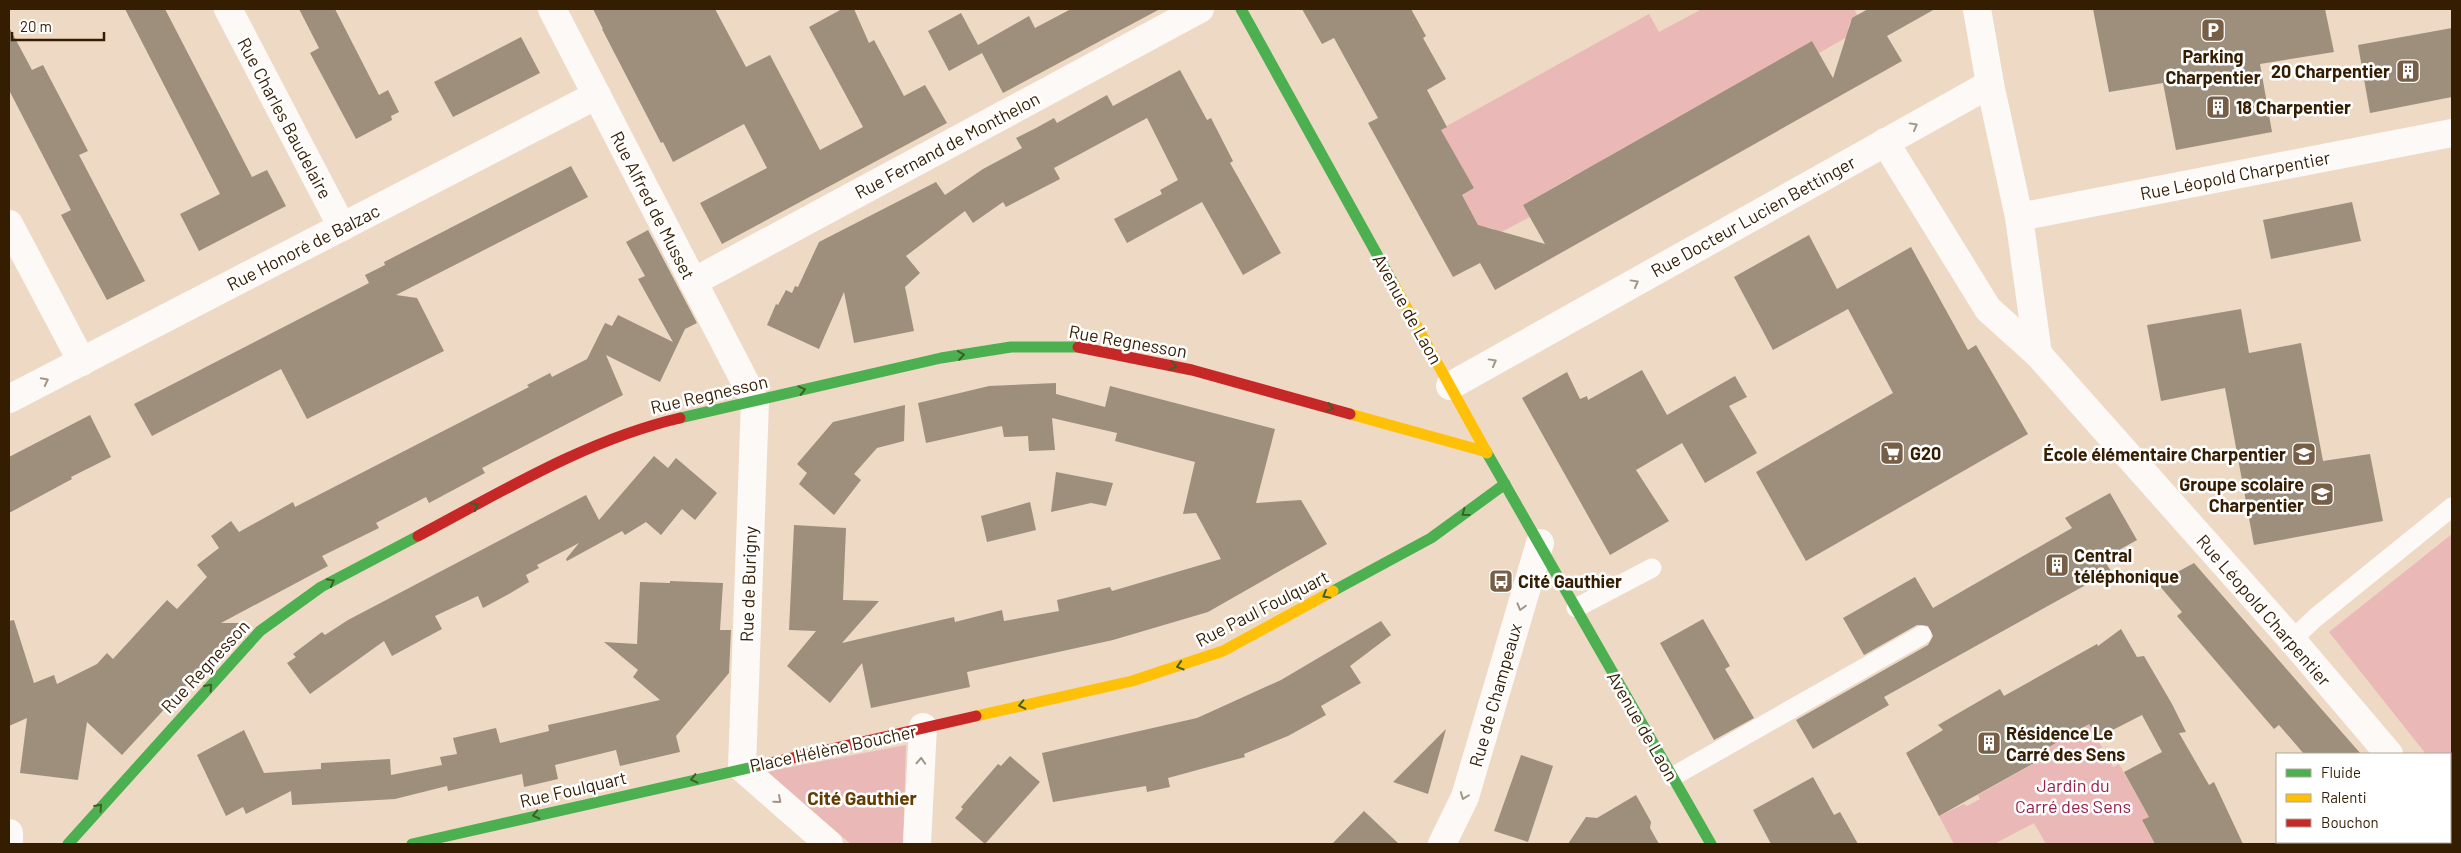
<svg xmlns="http://www.w3.org/2000/svg" width="2461" height="853" viewBox="0 0 2461 853" font-family="Barlow,sans-serif">
	<style>
		.green { fill: #eab8b6 }
		.building { fill: #9d8f7b }
		.lines { fill: none; stroke-linecap: round; stroke-linejoin: round }
		.lane { stroke: #fcf9f6; stroke-width: 19 }
		.street { stroke: #fcf9f6; stroke-width: 28 }
		.fast { stroke: #4caf50; stroke-width: 11 }
		.slow { stroke: #ffc107; stroke-width: 11 }
		.jam { stroke: #c62828; stroke-width: 11 }
		.oneway { stroke: #a29688 }
		.oneway2 { stroke: #3f5f25 }
		.labels { text-anchor: middle; dominant-baseline: central; stroke-width: 5; stroke-linejoin: round; paint-order: stroke }
		.poi-label { font-size: 18px; font-weight: bold; fill: #351d02; stroke: #fff; text-anchor: start }
		.street-label { font-size: 18px; fill: #351d02; stroke: #fff }
		.park-label { font-size: 18px; fill: #982048; stroke: #fff }
		.neighbourhood-label { font-size: 19px; font-weight: bold; fill: #653b00; stroke: #fff }
	</style>
	<rect width="100%" height="100%" fill="#eed9c4"/>
	<g class="green">
		<path d="M1702,9H1854L1859,18L1858,23L1851,20L1848,28L1856,32L1819,53L1812,41L1604,159L1611,171L1578,189L1571,177L1523,205L1530,217L1496,235H1492L1494,229L1487,227L1482,233L1461,196L1474,188L1446,140L1427,137L1649,14L1659,32Z"/>
		<path d="M2452,534V756L2450,758V754H2426L2329,632Z"/>
		<path d="M2091,714L2090,726L2113,767L2119,764L2149,817L2142,821L2155,844H2046L2034,823L1994,844H1954L1939,816L1964,804L1967,806L1980,799L1978,795L2036,762L2033,756Z"/>
		<path d="M906,745L903,844H851L765,772Z"/>
	</g>
	<g class="building">
		<path d="M125,9H165L252,177L267,170L286,206L199,251L180,214L220,194Z"/>
		<path d="M299,9H335L379,95L388,90L399,112L391,116L392,120L356,139L310,53L319,48Z"/>
		<path d="M593,9H715L746,67L770,55L820,150L863,127L809,27L842,9H854L869,43L874,40L904,96L925,85L947,123L722,244L700,203L767,168L744,124L673,162L663,142L661,143L602,29H603Z"/>
		<path d="M1071,9H1160L1003,93L982,53L949,71L928,31L961,13L978,45L1029,16L1035,28Z"/>
		<path d="M1302,9H1411L1426,36L1423,38L1446,79L1427,90L1447,127L1441,130L1474,188L1462,195L1478,225L1545,244L1523,205L1812,41L1833,78L1852,18L1868,9H1935L1887,36L1902,61L1495,290L1480,263L1453,277L1368,123L1378,118L1334,38L1322,44Z"/>
		<path d="M2093,9H2325L2334,52L2260,64L2272,132L2176,150L2163,83L2109,92Z"/>
		<path d="M9,27L32,70L43,65L88,151L79,155L145,281L107,300L61,215L71,210L9,90Z"/>
		<path d="M2452,28V97L2370,113L2358,45Z"/>
		<path d="M521,37L540,73L453,117L434,82Z"/>
		<path d="M1180,70L1207,120L1211,118L1233,161L1230,163L1281,253L1243,275L1202,202L1127,243L1114,219L1162,194L1160,190L1178,180L1147,118L1054,168L1060,179L1006,207L1003,202L973,223L965,211L906,256L920,273L905,287L914,331L854,343L844,292L819,349L767,325L776,304L778,305L786,290L792,293L795,286L798,287L819,242L936,182L945,195L983,169L1022,148L1016,138L1036,128L1054,118L1057,123L1107,95L1113,106Z"/>
		<path d="M571,166L588,197L396,295L417,298L444,351L307,419L281,369L152,436L134,404L369,283L365,275L385,265L384,262Z"/>
		<path d="M2352,202L2361,241L2271,259L2263,220Z"/>
		<path d="M648,230L697,323L685,329L660,382L606,355L623,395L482,468L485,473L429,503L426,497L376,523L379,528L322,556L328,566L221,623H244L122,755L87,722L78,780L20,773L27,718L9,726V621L14,620L34,683L54,675L57,684L97,664L107,653L113,659L167,600L177,609L207,577L197,565L219,548L211,536L231,521L239,532L293,502L295,507L529,387L527,385L550,373L552,377L587,359L605,323L612,326L618,315L673,342L638,279L645,276L626,242Z"/>
		<path d="M1809,235L1837,289L1911,247L1968,350L1976,345L2028,434L1806,561L1756,472L1893,393L1848,309L1773,350L1734,277Z"/>
		<path d="M2241,309L2249,353L2301,343L2323,461L2370,454L2383,521L2254,545L2225,388L2161,401L2147,325Z"/>
		<path d="M1642,370L1667,415L1735,376L1747,397L1729,406L1757,453L1705,483L1682,443L1636,470L1669,521L1610,555L1522,398L1567,372L1580,399L1587,396L1588,400Z"/>
		<path d="M1056,383V394L1105,407L1110,386L1275,429L1256,503L1301,500L1327,544L1208,612L1113,640L967,672L970,687L871,708L862,663L830,703L787,666L816,631L789,630L794,525L846,528L843,600L879,601L842,643L954,617L955,622L1002,610L1004,621L1059,611L1057,600L1110,587L1112,591L1221,559L1196,513L1183,514L1195,462L1115,441L1117,433L1052,418L1055,450L1029,451L1028,436L1004,437L1002,426L926,443L918,403L989,386Z"/>
		<path d="M905,405L904,441L877,448L854,474L861,480L834,515L799,484L807,473L797,464L833,422Z"/>
		<path d="M90,415L111,457L71,477L72,479L9,513V457Z"/>
		<path d="M654,456L668,468L676,458L717,493L695,520L682,509L661,535L646,522L625,535L622,531L567,561L566,559L579,543L537,565L539,568L526,575L529,582L507,595L483,608L478,596L435,616L442,629L392,656L384,641L310,694L287,663L296,657L293,654L322,632L325,635L348,620L586,495L599,520Z"/>
		<path d="M1056,472L1113,483L1106,506L1091,503L1051,512Z"/>
		<path d="M2110,493L2137,540L2103,559L2111,571L1884,697L1889,705L1813,749L1796,720L1928,645L1933,636L1928,626L1917,625L1864,655L1843,618L1915,577L1933,608L2072,528L2065,518Z"/>
		<path d="M1030,502L1036,530L987,542L981,516Z"/>
		<path d="M2194,563L2317,704L2361,754H2304L2279,725L2274,729L2177,616L2182,612L2157,583Z"/>
		<path d="M670,581L723,583L720,630H731L729,673L676,736L680,752L620,766L616,750L555,765L558,779L524,787L522,774L448,791L447,786L395,799L292,805L291,791L246,814L243,807L226,816L197,755L244,730L264,773L321,769V763L390,759L391,775L442,765L440,757L457,754L453,738L496,728L500,743L549,731L548,725L660,700L633,677L638,670L604,642L637,644L640,582L670,583Z"/>
		<path d="M1703,619L1730,666L1725,669L1754,718L1714,740L1660,643Z"/>
		<path d="M1381,621L1391,635L1350,666L1361,683L1321,706L1326,715L1288,736L1244,754L1245,757L1168,778L1170,787L1147,792L1146,786L1053,802L1042,753L1197,718L1281,680Z"/>
		<path d="M2121,629L2137,657L2144,656L2172,704L2186,732L2179,733L2209,785L2214,782L2243,844H2155L2142,820L2149,817L2124,772L2162,752L2142,715L2097,738L2089,724L2033,756L2036,762L1939,816L1906,753L1943,730L1938,725L2000,689L2004,696L2097,644L2098,646Z"/>
		<path d="M1446,729L1428,794L1393,782Z"/>
		<path d="M1521,755L1553,766L1528,842L1494,831Z"/>
		<path d="M1010,756L1040,782L985,844L955,818L963,809L961,807L998,764L1001,766Z"/>
		<path d="M1813,777L1834,815L1840,812L1858,844H1771L1753,810Z"/>
		<path d="M1636,795L1651,822L1650,828L1659,844H1568L1586,817L1597,818Z"/>
		<path d="M1364,811L1399,844H1332Z"/>
	</g>
	<g class="lines">
		<g class="lane">
			<path d="M1576,608L1652,568"/>
			<path d="M2292,640L2315,618L2452,507"/>
			<path d="M1672,777L1922,635"/>
		</g>
		<g class="street">
			<path d="M228,9L342,227"/>
			<path d="M552,9L755,401L742,768L829,844"/>
			<path d="M1977,9L1990,84L2019,217L2038,354L2292,640L2389,754"/>
			<path d="M1885,142L1988,309L2038,354"/>
			<path d="M2019,217L2452,133"/>
			<path d="M9,224L82,362"/>
			<path d="M693,282L1200,9"/>
			<path d="M1450,386L1990,84"/>
			<path d="M9,399L597,95"/>
			<path d="M2450,825L2452,828"/>
			<path d="M9,833V841"/>
			<path d="M917,844L923,727"/>
			<path d="M1442,844L1465,797L1540,543"/>
		</g>
		<g class="fast">
			<path d="M1241,9L1394,285"/>
			<path d="M680,418L941,358L1011,347H1078"/>
			<path d="M1487,453L1711,844"/>
			<path d="M1333,591L1431,538L1505,484"/>
			<path d="M68,844L260,631L321,587L418,536"/>
			<path d="M412,844L762,765"/>
		</g>
		<g class="slow">
			<path d="M1394,285L1487,453"/>
			<path d="M1350,414L1487,452"/>
			<path d="M976,716L1132,681L1223,651L1333,591"/>
		</g>
		<g class="jam">
			<path d="M1078,347L1192,370L1350,414"/>
			<path d="M418,536C503,491 586,440 680,418"/>
			<path d="M762,765L976,716"/>
		</g>
	</g>
	<defs><path id="oneway-chevron" d="M-2-3.5L2.5 0L-2 3.5" fill="none" stroke-width="1.6" stroke-linecap="round" stroke-linejoin="round" transform="scale(1.25)"/></defs>
	<g class="oneway">
		<use href="#oneway-chevron" transform="translate(1914 126) rotate(-29)"/>
		<use href="#oneway-chevron" transform="translate(1635 283) rotate(-29)"/>
		<use href="#oneway-chevron" transform="translate(1493 362) rotate(-29)"/>
		<use href="#oneway-chevron" transform="translate(45 381) rotate(-27)"/>
		<use href="#oneway-chevron" transform="translate(1521 607) rotate(106)"/>
		<use href="#oneway-chevron" transform="translate(921 761) rotate(-87)"/>
		<use href="#oneway-chevron" transform="translate(1464 796) rotate(111)"/>
		<use href="#oneway-chevron" transform="translate(778 800) rotate(41)"/>
	</g>
	<g class="oneway2">
		<use href="#oneway-chevron" transform="translate(961 355) rotate(-9)"/>
		<use href="#oneway-chevron" transform="translate(1173 366) rotate(12)"/>
		<use href="#oneway-chevron" transform="translate(802 390) rotate(-13)"/>
		<use href="#oneway-chevron" transform="translate(1330 408) rotate(15)"/>
		<use href="#oneway-chevron" transform="translate(475 506) rotate(-28)"/>
		<use href="#oneway-chevron" transform="translate(1465 513) rotate(144)"/>
		<use href="#oneway-chevron" transform="translate(331 582) rotate(-28)"/>
		<use href="#oneway-chevron" transform="translate(1326 595) rotate(151)"/>
		<use href="#oneway-chevron" transform="translate(1180 666) rotate(163)"/>
		<use href="#oneway-chevron" transform="translate(209 687) rotate(-48)"/>
		<use href="#oneway-chevron" transform="translate(1022 705) rotate(168)"/>
		<use href="#oneway-chevron" transform="translate(694 779) rotate(167)"/>
		<use href="#oneway-chevron" transform="translate(99 807) rotate(-48)"/>
		<use href="#oneway-chevron" transform="translate(536 815) rotate(167)"/>
	</g>
	<defs>
		<g id="parking-square" transform="scale(1.25)"><rect x="-9" y="-9" width="18" height="18" rx="4" fill="#765f46" stroke="#fff"/><path d="M-3.5-5.5H1a3.5 3.5 0 0 1 0 7H-1V5.5H-3.5ZM-1-3.4V-.6H.8a1.4 1.4 0 0 0 0-2.8Z" fill="#fff"/></g>
		<g id="building-square" transform="scale(1.25)"><rect x="-9" y="-9" width="18" height="18" rx="4" fill="#765f46" stroke="#fff"/><path d="M-4-6H4V6H1V3H-1V6H-4ZM-2.5-4.3h1.7v1.8h-1.7ZM.8-4.3h1.7v1.8H.8ZM-2.5-1h1.7V.8h-1.7ZM.8-1h1.7V.8H.8Z" fill="#fff"/></g>
		<g id="supermarket-square" transform="scale(1.25)"><rect x="-9" y="-9" width="18" height="18" rx="4" fill="#765f46" stroke="#fff"/><path d="M-6-5.5h2.5l.6 2H6L4.5 2H-2.5L-4.4-4H-6ZM-1.5 3.2a1.3 1.3 0 1 0 .1 0ZM3 3.2a1.3 1.3 0 1 0 .1 0Z" fill="#fff"/></g>
		<g id="school-square" transform="scale(1.25)"><rect x="-9" y="-9" width="18" height="18" rx="4" fill="#765f46" stroke="#fff"/><path d="M0-5L7-2L0 1L-7-2ZM-4 1L0 2.5L4 1V4Q0 6-4 4Z" fill="#fff"/></g>
		<g id="bus-square" transform="scale(1.25)"><rect x="-9" y="-9" width="18" height="18" rx="4" fill="#765f46" stroke="#fff"/><path d="M-5-6H5V4H4V6H2V4H-2V6H-4V4H-5ZM-3.5-4V0h7V-4ZM-3.5 1.2v1.5H-2V1.2ZM2 1.2v1.5H3.5V1.2Z" fill="#fff"/></g>
	</defs>
	<g fill-rule="evenodd">
		<use href="#parking-square" x="2213" y="30"/>
		<use href="#building-square" x="2408" y="71"/>
		<use href="#building-square" x="2218" y="107"/>
		<use href="#supermarket-square" x="1892" y="453"/>
		<use href="#school-square" x="2304" y="454"/>
		<use href="#school-square" x="2322" y="494"/>
		<use href="#building-square" x="2057" y="565"/>
		<use href="#bus-square" x="1501" y="581"/>
		<use href="#building-square" x="1989" y="743"/>
	</g>
	<g class="labels">
		<g class="poi-label">
			<text x="2213" y="56" text-anchor="middle">Parking<tspan x="2213" dy="21">Charpentier</tspan></text>
			<text x="2390" y="71" text-anchor="end">20 Charpentier</text>
			<text x="2236" y="107">18 Charpentier</text>
			<text x="1910" y="453">G20</text>
			<text x="2286" y="454" text-anchor="end">École élémentaire Charpentier</text>
			<text x="2304" y="484" text-anchor="end">Groupe scolaire<tspan x="2304" dy="21">Charpentier</tspan></text>
			<text x="2074" y="555">Central<tspan x="2074" dy="21">téléphonique</tspan></text>
			<text x="1518" y="581">Cité Gauthier</text>
			<text x="2006" y="733">Résidence Le<tspan x="2006" dy="21">Carré des Sens</tspan></text>
		</g>
		<g class="street-label">
			<text transform="translate(285 118) rotate(62)">Rue Charles Baudelaire</text>
			<text transform="translate(947 145) rotate(-28)">Rue Fernand de Monthelon</text>
			<text transform="translate(2235 175) rotate(-11)">Rue Léopold Charpentier</text>
			<text transform="translate(653 205) rotate(63)">Rue Alfred de Musset</text>
			<text transform="translate(1753 216) rotate(-29)">Rue Docteur Lucien Bettinger</text>
			<text transform="translate(303 247) rotate(-27)">Rue Honoré de Balzac</text>
			<text transform="translate(1408 309) rotate(61)">Avenue de Laon</text>
			<text transform="translate(1128 341) rotate(10)">Rue Regnesson</text>
			<text transform="translate(709 394) rotate(-13)">Rue Regnesson</text>
			<text transform="translate(748 584) rotate(-88)">Rue de Burigny</text>
			<text transform="translate(1262 608) rotate(-27)">Rue Paul Foulquart</text>
			<text transform="translate(2264 610) rotate(49)">Rue Léopold Charpentier</text>
			<text transform="translate(205 666) rotate(-47)">Rue Regnesson</text>
			<text transform="translate(1495 695) rotate(-74)">Rue de Champeaux</text>
			<text transform="translate(1643 726) rotate(60)">Avenue de Laon</text>
			<text transform="translate(833 748) rotate(-12)">Place Hélène Boucher</text>
			<text transform="translate(573 789) rotate(-13)">Rue Foulquart</text>
		</g>
		<g class="park-label">
			<text x="2073" y="785">Jardin du<tspan x="2073" dy="21">Carré des Sens</tspan></text>
		</g>
		<g class="neighbourhood-label">
			<text x="862" y="797">Cité Gauthier</text>
		</g>
	</g>
	<rect width="2461" height="853" fill="none" stroke="#351d02" stroke-width="20"/>
	<rect x="2276" y="753" width="175" height="90" fill="#ffffff" stroke="#aea59a"/>
	<rect x="2286" y="769" width="25" height="8" fill="#4caf50" stroke="#aea59a"/>
	<text x="2321" y="778" font-size="15" fill="#351d02">Fluide</text>
	<rect x="2286" y="794" width="25" height="8" fill="#ffc107" stroke="#aea59a"/>
	<text x="2321" y="803" font-size="15" fill="#351d02">Ralenti</text>
	<rect x="2286" y="819" width="25" height="8" fill="#c62828" stroke="#aea59a"/>
	<text x="2321" y="828" font-size="15" fill="#351d02">Bouchon</text>
	<path d="M12 32v8h92v-8" fill="none" stroke="#351d02" stroke-width="2.5"/>
	<text x="20" y="32" font-size="15" fill="#351d02" stroke="#ffffff" stroke-width="4" paint-order="stroke">20 m</text>
</svg>
